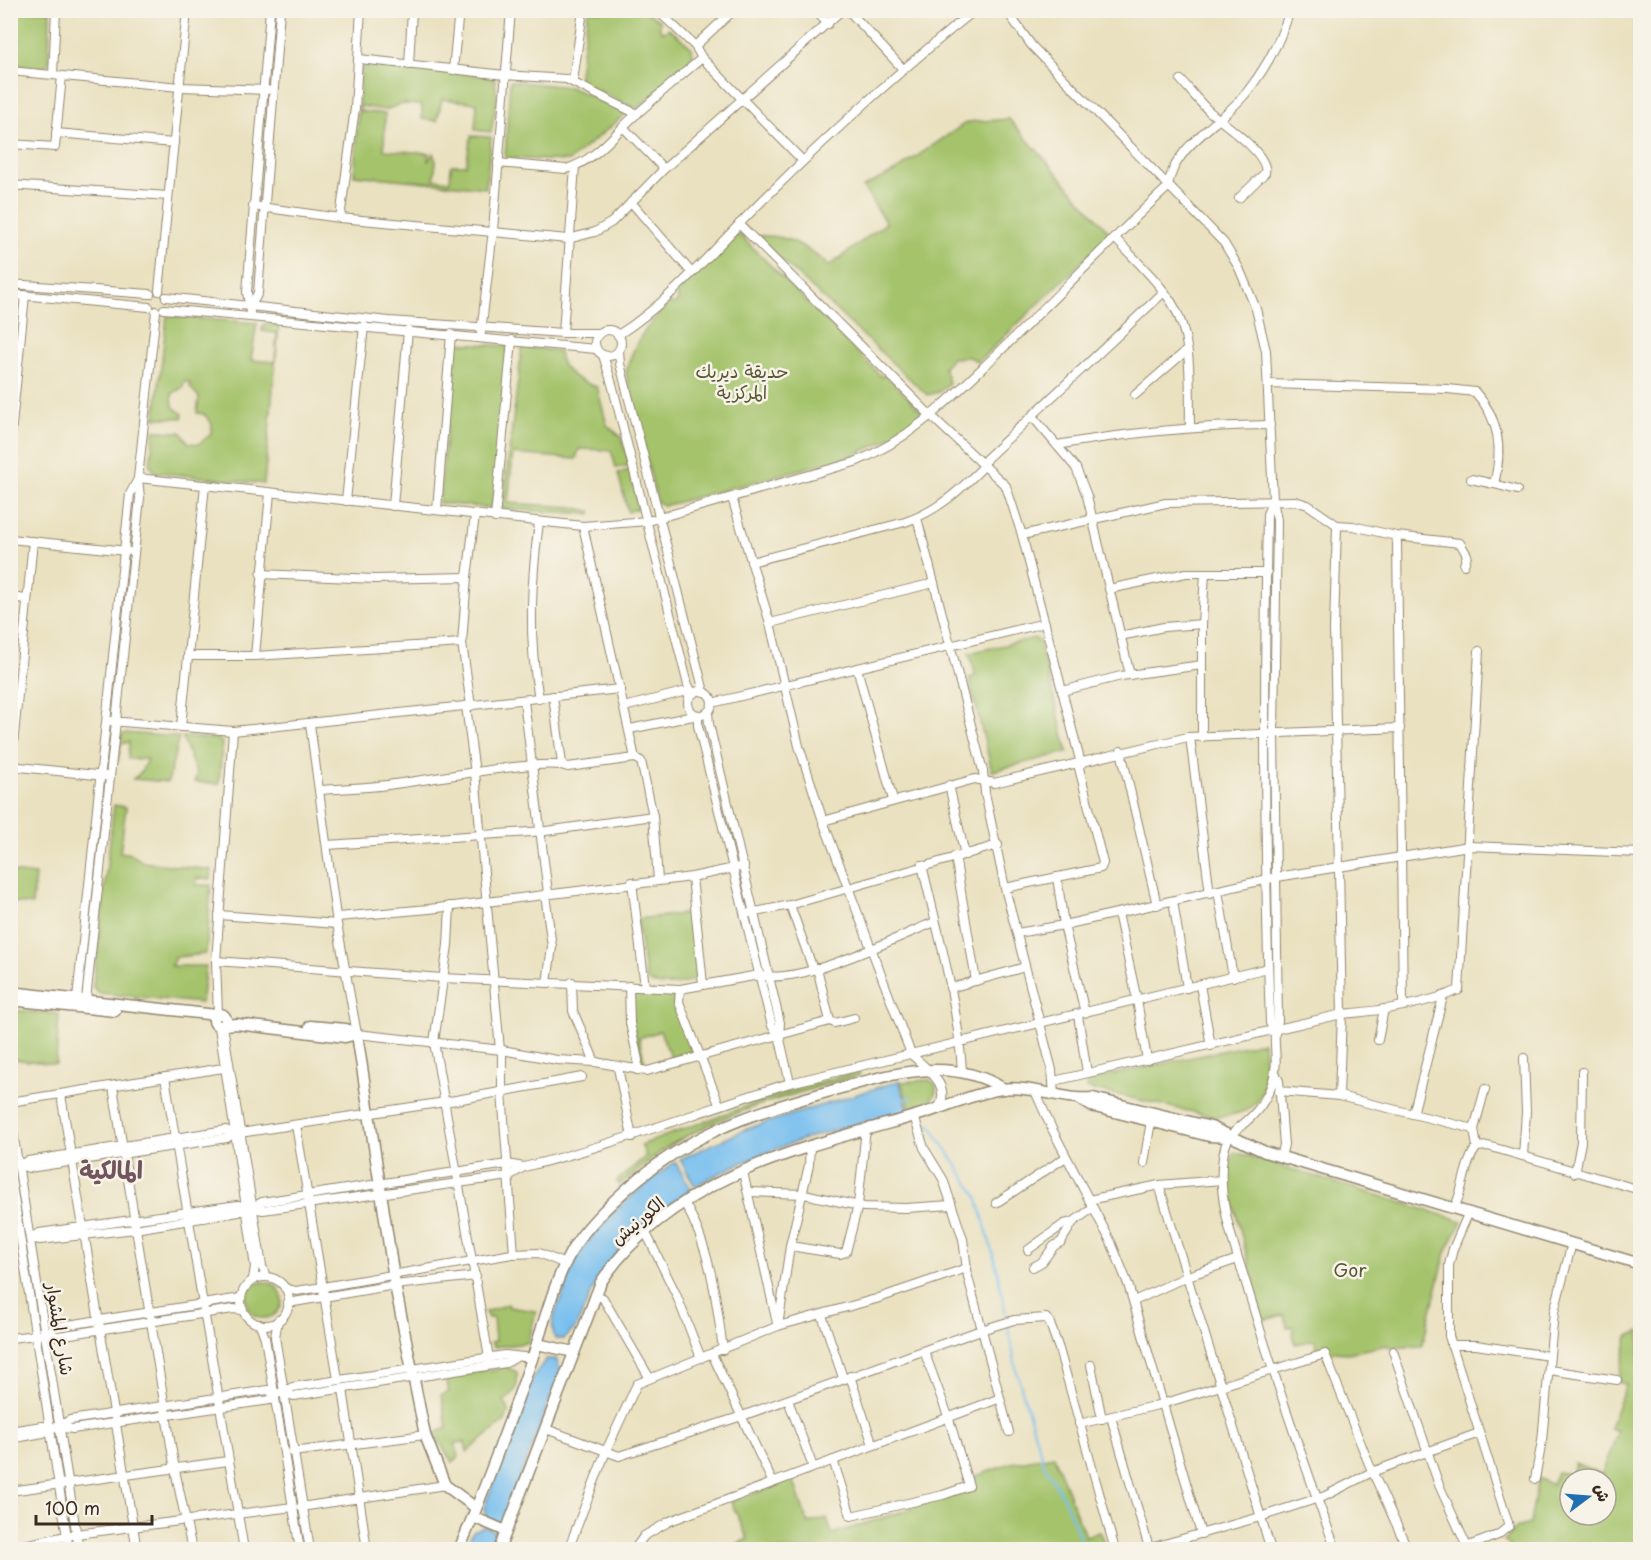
<svg xmlns="http://www.w3.org/2000/svg" width="1651" height="1560" viewBox="0 0 1651 1560" font-family="'Playpen Sans','Playpen Sans Arabic',sans-serif">
	<style>
		.green { fill: #a4c36b; stroke: #707644; stroke-width: 1.5; fill-rule: evenodd }
		.water { fill: #78bfef; stroke: #5a7486; stroke-width: 1.5 }
		.lines { fill: none; stroke-linecap: round; stroke-linejoin: round }
		.stream { stroke: #78bfef; stroke-width: 2 }
		.minor-casing { stroke: #92866f; stroke-width: 10 }
		.major-casing { stroke: #92866f; stroke-width: 13 }
		.minor { stroke: #fff; stroke-width: 8 }
		.major { stroke: #fff; stroke-width: 10 }
		.labels { text-anchor: middle; dominant-baseline: central; stroke-width: 5; stroke-linejoin: round; paint-order: stroke }
		.park-label { font-size: 18px; fill: #5a5835; stroke: #f7f3e8 }
		.street-label { font-size: 18px; fill: #3b2a1e; stroke: #f7f3e8 }
		.district-label { font-size: 24px; font-weight: bold; fill: #71545c; stroke: #f7f3e8 }
	</style>
	<rect width="100%" height="100%" fill="#f7f3e8"/>
	<filter id="ink" filterUnits="userSpaceOnUse"><feTurbulence type="fractalNoise" baseFrequency=".0167" numOctaves="2"/><feDisplacementMap in="SourceGraphic" scale="12" xChannelSelector="R" yChannelSelector="G"/><feConvolveMatrix kernelMatrix="1 2 1 2 8 2 1 2 1" color-interpolation-filters="sRGB"/></filter>
	<filter id="wash" filterUnits="userSpaceOnUse"><feTurbulence type="fractalNoise" baseFrequency=".008" numOctaves="4" result="noise"/><feDisplacementMap in="SourceGraphic" scale="24" xChannelSelector="R" yChannelSelector="G"/><feGaussianBlur stdDeviation="1.35" result="paint"/><feColorMatrix in="noise" values="0 0 0 0 0 0 0 0 0 0 0 0 0 0 0 0 0 1.4 0 .05"/><feComposite in="paint" operator="in"/></filter>
	<g filter="url(#wash)">
		<rect width="100%" height="100%" fill="#eae1c0"/>
		<g class="green">
			<path d="M10,11H50L49,63L43,68L11,65Z"/>
			<path d="M588,11H645L660,21V30L664,32L669,28L692,48L694,61L636,109L578,81Z"/>
			<path d="M368,66L481,75L495,79L497,99L491,132L475,130L477,103L442,99L437,121L422,119V105L401,104L385,110L360,106V111L385,114L384,150L429,153L428,162L433,153L436,161L434,179L450,181L451,165H466L471,136L491,137L486,188L354,175L361,73V68Z"/>
			<path d="M510,81L570,87L627,113L569,161L505,158Z"/>
			<path d="M1009,119L1111,234L978,362L970,357L952,358L944,367L949,383L939,392L927,395L756,236C788,234 806,246 829,266L886,223L863,187L894,172L967,122Z"/>
			<path d="M740,235L882,377L885,374L923,413L888,440L851,456L664,506L657,502L626,373C634,339 648,326 670,302L673,305L678,301L677,293L730,238Z"/>
			<path d="M167,316L257,323L251,360L275,362L277,333L262,331L263,324L279,325L264,484L155,472L150,465L154,431L181,432L189,443L199,444L211,434L212,424L204,414L197,413L199,397L190,387V382H184L183,387L172,394L173,407L183,414L182,418H155Z"/>
			<path d="M456,343L508,346L497,487L491,508L439,503Z"/>
			<path d="M522,347L559,351C559,371 580,382 597,387L607,425L621,437L630,465L616,468L611,450L579,449L576,459L513,454L508,503L572,507L591,511V514L502,509Z"/>
			<path d="M630,470L639,508L628,512L618,473Z"/>
			<path d="M1035,638L1039,641L1068,752L992,771L969,678L976,676L969,653Z"/>
			<path d="M126,733L179,737L168,782L133,779L141,772L147,759H128L129,742L121,744L118,762L121,735Z"/>
			<path d="M182,737L219,739L222,744L219,784L194,782L197,775Z"/>
			<path d="M114,805L126,807L120,852L131,854L143,862L212,870L211,879L197,878L196,885H211L206,954L175,957L171,966H206L201,1003L98,993L93,987Z"/>
			<path d="M11,872L35,875L32,905L11,902Z"/>
			<path d="M692,913L700,969L697,978C684,985 659,989 646,980L637,919Z"/>
			<path d="M631,992L672,993L692,1051L654,1065L671,1058L660,1031L639,1038L645,1064L642,1067L633,1025Z"/>
			<path d="M11,1010L59,1014L56,1064L11,1059Z"/>
			<path d="M1263,1042C1266,1089 1270,1113 1215,1117L1086,1088L1087,1080Z"/>
			<path d="M858,1071L860,1075L854,1077C794,1094 728,1111 674,1143C654,1155 638,1171 619,1185L617,1181L646,1156L641,1145L779,1094Z"/>
			<path d="M930,1080L936,1085C937,1103 923,1103 910,1108L901,1082Z"/>
			<path d="M1235,1152L1462,1221L1446,1252L1422,1346L1389,1348L1388,1345L1348,1353L1318,1351L1315,1340L1295,1344L1292,1326L1287,1327L1284,1315L1263,1320L1228,1182L1229,1164Z"/>
			<circle cx="264" cy="1300" r="18"/>
			<path d="M508,1304L509,1307L536,1311L528,1343L493,1347L491,1343L495,1341L493,1318H488L485,1312Z"/>
			<path d="M1640,1331V1549H1513L1504,1541L1515,1528L1530,1524L1538,1478L1552,1485L1557,1472L1572,1474L1575,1463L1602,1474L1618,1431L1610,1428L1626,1384L1618,1382L1628,1336ZM1570,1479H1606V1515H1570Z"/>
			<path d="M504,1366L517,1372C518,1387 517,1392 504,1401L509,1410L505,1421L467,1452L465,1442L455,1443L459,1456L452,1462L434,1433L447,1428L441,1395L449,1392L446,1378L489,1369L491,1371Z"/>
			<path d="M1054,1456L1085,1536L1100,1532L1106,1549L723,1550L748,1539L731,1502L793,1479L808,1523L827,1518L832,1534L976,1488L974,1477L1011,1463Z"/>
		</g>
		<g class="water">
			<path d="M899,1081L909,1112C835,1127 761,1149 695,1186L680,1159L749,1128Z"/>
			<path d="M675,1162L691,1189L626,1241L597,1280L576,1327L564,1339H555C549,1323 555,1312 562,1296C570,1275 578,1252 593,1235C616,1207 647,1183 675,1162Z"/>
			<path d="M546,1359H556L561,1371L504,1519L496,1524L487,1521L484,1508L532,1379Z"/>
			<path d="M485,1526L494,1531L497,1538L492,1549L464,1550L473,1531Z"/>
		</g>
		<g class="lines">
			<g class="stream">
				<path d="M903,1099L912,1098"/>
				<path d="M929,1123L977,1196L997,1269L1017,1373L1043,1462L1064,1499L1085,1550"/>
			</g>
		</g>
	</g>
	<g filter="url(#ink)">
		<g class="lines">
			<g class="minor-casing">
				<g id="minor">
					<path d="M657,10L695,46L702,58L803,161"/>
					<path d="M815,10L828,24"/>
					<path d="M848,10L902,68"/>
					<path d="M1006,10L1032,46L1198,216L1224,243L1239,268L1256,309L1266,351L1273,500L1277,520L1274,734L1278,1021C1271,1037 1278,1054 1275,1071C1273,1086 1264,1104 1253,1115C1237,1132 1227,1130 1223,1157C1216,1200 1236,1250 1248,1290C1274,1377 1304,1464 1336,1550"/>
					<path d="M695,46L734,10"/>
					<path d="M359,59L505,75L566,79L637,114"/>
					<path d="M409,65L412,10"/>
					<path d="M453,70L459,10"/>
					<path d="M10,71L180,87L267,90"/>
					<path d="M53,75L56,10"/>
					<path d="M1181,80C1191,91 1200,103 1210,112C1223,123 1270,155 1265,173L1239,198"/>
					<path d="M573,81L583,10"/>
					<path d="M623,127L664,169"/>
					<path d="M56,133L174,143"/>
					<path d="M10,144L55,147L62,76"/>
					<path d="M498,163L566,169C594,161 611,138 631,119C655,98 678,78 702,58"/>
					<path d="M10,185L168,196"/>
					<path d="M631,202L691,272"/>
					<path d="M253,206L340,218L568,239L595,232L612,222L664,169L842,10"/>
					<path d="M340,218L355,108L361,10"/>
					<path d="M739,224L926,411L1006,486L1022,535L1081,764"/>
					<path d="M1114,237C1133,258 1157,279 1172,303C1194,338 1189,387 1190,426"/>
					<path d="M10,284L150,294"/>
					<path d="M159,291L187,10"/>
					<path d="M10,294L149,307"/>
					<path d="M166,297L389,321L563,333H600"/>
					<path d="M250,307L258,293L280,10"/>
					<path d="M164,309L596,349"/>
					<path d="M250,312L247,292L270,10"/>
					<circle cx="608" cy="343" r="13"/>
					<path d="M481,333L493,230L511,10"/>
					<path d="M563,333L575,166"/>
					<path d="M618,335C672,301 719,243 765,198C832,132 901,69 975,10"/>
					<path d="M619,351L620,364L704,692"/>
					<path d="M603,355L612,384L688,685L693,694L683,692L624,707"/>
					<path d="M1268,384L1448,389L1475,392C1500,419 1503,450 1494,484L1471,479"/>
					<path d="M1135,395L1187,350"/>
					<path d="M1032,416L1076,468L1087,496L1130,675"/>
					<path d="M10,445L25,295"/>
					<path d="M1057,445C1131,432 1195,426 1270,425"/>
					<path d="M138,478L583,526L648,521L855,462C912,439 952,397 995,356C1054,300 1109,241 1168,187C1173,145 1223,123 1247,92C1266,68 1281,40 1290,10"/>
					<path d="M1494,484L1517,490"/>
					<path d="M732,498L770,623L799,746L823,821L911,1054C926,1069 953,1085 938,1109"/>
					<path d="M1273,500L1267,514C1264,683 1264,854 1270,1023L1274,1029"/>
					<path d="M346,501L364,326"/>
					<path d="M393,506L408,330"/>
					<path d="M437,510L451,334"/>
					<path d="M495,518L512,340"/>
					<path d="M917,518L983,771L985,793L1005,888L1052,1070L1054,1094"/>
					<path d="M539,522C531,582 528,638 539,699"/>
					<path d="M583,526L635,758L641,761L653,816L658,880"/>
					<path d="M1022,535L1166,503L1295,501L1308,505L1337,525"/>
					<path d="M1396,536L1460,543L1467,555L1464,565"/>
					<path d="M10,539L127,551"/>
					<path d="M751,562L905,522C938,511 960,490 984,466L986,459L1164,292"/>
					<path d="M261,574L375,579L467,577"/>
					<path d="M1109,589L1186,573H1267"/>
					<path d="M10,597L26,599"/>
					<path d="M770,623L934,583"/>
					<path d="M1202,624L1205,573"/>
					<path d="M1120,636L1164,627L1202,624V737"/>
					<path d="M188,656H255L462,643"/>
					<path d="M255,656L270,493"/>
					<path d="M857,668L893,800"/>
					<path d="M1062,691L1121,676L1202,665"/>
					<circle cx="700" cy="703" r="12"/>
					<path d="M553,696L562,764"/>
					<path d="M524,701L548,893"/>
					<path d="M712,703L1045,623"/>
					<path d="M466,706L475,773L500,1050"/>
					<path d="M471,706L462,643L467,577L475,515"/>
					<path d="M708,712L709,724L780,1023L779,1035L790,1083"/>
					<path d="M110,721L233,731L620,689"/>
					<path d="M310,724L337,924L357,1034L502,1050L557,1060L595,1062L647,1071L830,1021L835,1023L854,1018"/>
					<path d="M181,727L205,485"/>
					<path d="M630,729L698,715V726L772,1026L779,1035"/>
					<path d="M1190,737L1210,894"/>
					<path d="M1121,751L1157,905"/>
					<path d="M10,766L105,776"/>
					<path d="M11,766L33,541"/>
					<path d="M949,785L965,855"/>
					<path d="M320,790C344,788 369,788 394,784C425,781 546,757 568,767L635,758"/>
					<path d="M823,821L975,779L994,783L1188,737L1400,728"/>
					<path d="M327,845L546,831L653,816"/>
					<path d="M955,856L976,981"/>
					<path d="M922,865C938,933 958,1002 962,1071"/>
					<path d="M692,877L703,984"/>
					<path d="M1057,877L1064,925L1085,1013"/>
					<path d="M632,882L645,987"/>
					<path d="M1005,888L1101,868L1103,863L1078,764"/>
					<path d="M1218,891L1233,977"/>
					<path d="M545,894L552,947L547,983"/>
					<path d="M1173,901L1187,988"/>
					<path d="M790,905L813,969"/>
					<path d="M450,906L448,945L434,1042L489,1358"/>
					<path d="M750,913L790,905L998,845"/>
					<path d="M1118,913L1137,1000L1147,1060"/>
					<path d="M219,915L337,924"/>
					<path d="M338,917L429,909L692,877L744,866"/>
					<path d="M1017,933L1064,925L1277,877L1469,846L1640,853"/>
					<path d="M216,961L442,978L680,989L759,975C801,986 894,938 935,922"/>
					<path d="M817,968L830,1021"/>
					<path d="M572,982L573,1011L595,1062"/>
					<path d="M1200,985L1211,1046"/>
					<path d="M629,986L630,1023L638,1060L637,1070"/>
					<path d="M950,988L1025,967"/>
					<path d="M680,989L679,1002L719,1104"/>
					<path d="M77,999L130,494L138,479"/>
					<path d="M86,1000L140,498L138,478L156,311"/>
					<path d="M218,1014L216,961L233,731"/>
					<path d="M1078,1015L1087,1073"/>
					<path d="M223,1026L262,1266L266,1277"/>
					<path d="M219,1027L255,1267L253,1279"/>
					<path d="M1378,1040L1384,1009"/>
					<path d="M502,1050V1092L514,1254"/>
					<path d="M618,1068L632,1137"/>
					<path d="M1275,1072L1279,1081L1284,1145L1281,1157"/>
					<path d="M165,1077L244,1550"/>
					<path d="M1054,1081L1342,1014C1381,1011 1423,1005 1459,990L1479,651"/>
					<path d="M113,1087L175,1470L192,1550"/>
					<path d="M1035,1091L1052,1129L1111,1242L1128,1284L1201,1534"/>
					<path d="M1279,1091L1339,1096L1474,1129"/>
					<path d="M61,1095L137,1550"/>
					<path d="M1339,1096L1342,1014L1334,629L1337,525L1353,526L1396,536L1397,543L1403,1005"/>
					<path d="M10,1102L223,1068"/>
					<path d="M10,1113L79,1550"/>
					<path d="M1413,1114L1443,997"/>
					<path d="M914,1116L924,1148L943,1179L963,1239L968,1277L1009,1432"/>
					<path d="M296,1125L338,1379"/>
					<path d="M1477,1147L1488,1146L1640,1190"/>
					<path d="M1523,1156L1526,1112L1524,1058"/>
					<path d="M1144,1163L1151,1121"/>
					<path d="M18,1165L29,1168L227,1138L233,1134L445,1102L582,1077"/>
					<path d="M18,1165L28,1161L226,1130L233,1134"/>
					<path d="M10,1172L69,1550"/>
					<path d="M743,1172L777,1323"/>
					<path d="M1575,1173L1581,1142L1582,1072"/>
					<path d="M1159,1185L1271,1550"/>
					<path d="M749,1192L804,1194L864,1207L906,1208L951,1205"/>
					<path d="M1089,1200L1159,1185L1222,1180"/>
					<path d="M684,1202C711,1249 716,1297 723,1350"/>
					<path d="M996,1203L1066,1157"/>
					<path d="M252,1207L262,1202L507,1164L524,1167"/>
					<path d="M244,1208L239,1212L135,1229L40,1240L30,1238L39,1233L238,1205L263,1210L509,1176L524,1167C615,1145 701,1110 790,1083L1268,968"/>
					<path d="M1454,1208C1464,1190 1464,1163 1477,1147L1474,1129L1485,1089"/>
					<path d="M645,1231L676,1294L701,1358"/>
					<path d="M790,1246L840,1254L846,1252L858,1205L866,1128"/>
					<path d="M1028,1250L1064,1224L1073,1222"/>
					<path d="M1033,1267L1042,1262L1054,1246L1061,1242L1073,1222L1093,1208"/>
					<circle cx="265" cy="1301" r="24"/>
					<path d="M285,1288L296,1291L323,1287L512,1254L539,1253L565,1264"/>
					<path d="M595,1295L603,1298L649,1377"/>
					<path d="M1134,1301L1188,1276L1238,1259"/>
					<path d="M288,1303L395,1285L476,1276"/>
					<path d="M822,1315L843,1378"/>
					<path d="M278,1320L275,1337L310,1550"/>
					<path d="M260,1324L265,1338L300,1550"/>
					<path d="M778,1326L790,1246L809,1165L810,1145"/>
					<path d="M45,1334L55,1327L241,1298"/>
					<path d="M10,1338L45,1334L58,1336L233,1309L243,1310"/>
					<path d="M1451,1345H1476L1549,1356"/>
					<path d="M1393,1351L1439,1485L1468,1549"/>
					<path d="M712,1354L772,1481"/>
					<path d="M1091,1365L1102,1419"/>
					<path d="M1549,1370L1617,1380"/>
					<path d="M850,1376L873,1445"/>
					<path d="M343,1389L367,1550"/>
					<path d="M283,1393L294,1396L506,1363L515,1358"/>
					<path d="M788,1400L813,1467"/>
					<path d="M1111,1417L1149,1548"/>
					<path d="M1079,1424L1162,1404L1325,1354L1369,1464L1408,1550"/>
					<path d="M59,1426L70,1420L268,1390L275,1395"/>
					<path d="M546,1429L619,1456L742,1416L981,1330L1014,1320L1046,1318L1049,1321L1059,1349L1115,1550"/>
					<path d="M10,1431L42,1426L73,1429L270,1400L275,1395L293,1387L505,1355L533,1358"/>
					<path d="M10,1439L43,1433L51,1428"/>
					<path d="M292,1452L425,1435"/>
					<path d="M833,1460L851,1516L943,1495L969,1486L948,1416L924,1351"/>
					<path d="M1535,1479L1542,1441L1554,1312L1572,1243"/>
					<path d="M10,1491L228,1461"/>
					<path d="M301,1507L445,1485"/>
					<path d="M10,1548L76,1534L293,1507"/>
					<path d="M568,1550L606,1451L637,1384L778,1326L876,1299L967,1268"/>
					<path d="M634,1550L644,1536L670,1521L998,1399"/>
					<path d="M1143,1550L1260,1517L1325,1496L1372,1472L1479,1433"/>
					<path d="M1458,1550L1498,1535L1509,1526L1449,1336V1265L1453,1249L1468,1214"/>
				</g>
			</g>
			<g class="major-casing">
				<g id="major">
					<path d="M10,992L216,1015"/>
					<path d="M10,1000L115,1011"/>
					<circle cx="220" cy="1020" r="6"/>
					<path d="M224,1025L237,1024L345,1037L357,1034"/>
					<path d="M310,1026L346,1029L357,1034"/>
					<path d="M357,1034L395,1285L425,1435L445,1485L476,1508"/>
					<path d="M1080,1099L1091,1106L1209,1136L1228,1137"/>
					<path d="M537,1344L574,1352"/>
					<path d="M473,1517L506,1531"/>
					<path d="M459,1550C486,1487 509,1423 532,1359C545,1321 554,1279 575,1245C587,1227 602,1212 617,1198C683,1135 748,1114 834,1090C890,1074 951,1055 1004,1089"/>
					<path d="M499,1550L601,1282C671,1177 801,1148 915,1116C944,1108 973,1093 1002,1089C1033,1085 1063,1101 1093,1098L1211,1127L1265,1152L1640,1264"/>
				</g>
			</g>
			<use href="#minor" class="minor"/>
			<use href="#major" class="major"/>
		</g>
	</g>
	<g class="labels">
		<g class="park-label">
			<text x="742" y="370">حديقة ديريك<tspan x="742" dy="21">المركزية</tspan></text>
			<text x="1350" y="1269">Gor</text>
		</g>
		<g class="street-label">
			<text transform="translate(637 1220) rotate(-40)">الكورنيش</text>
			<text transform="translate(61 1329) rotate(81)">شارع المشوار</text>
		</g>
		<g class="district-label">
			<text x="111" y="1169">المالكية</text>
		</g>
	</g>
	<rect width="1651" height="1560" fill="none" stroke="#f7f3e8" stroke-width="36"/>
	<g transform="translate(1588 1497) rotate(74)"><circle r="28" fill="#f7f3e8" stroke="#aca397" stroke-width="1.5"/>
	<path d="M0-4.5L10 22L0 15L-10 22Z" fill="#1f6fb2"/>
	<text y="-9" font-size="16" font-weight="bold" text-anchor="middle" fill="#3b2a1e">ش</text>
	</g>
	<path d="M36 1515v9h116v-9" fill="none" stroke="#3b2a1e" stroke-width="3"/>
	<text x="45" y="1515" font-size="18" fill="#3b2a1e" stroke="#f7f3e8" stroke-width="4.5" paint-order="stroke">100 m</text>
</svg>
